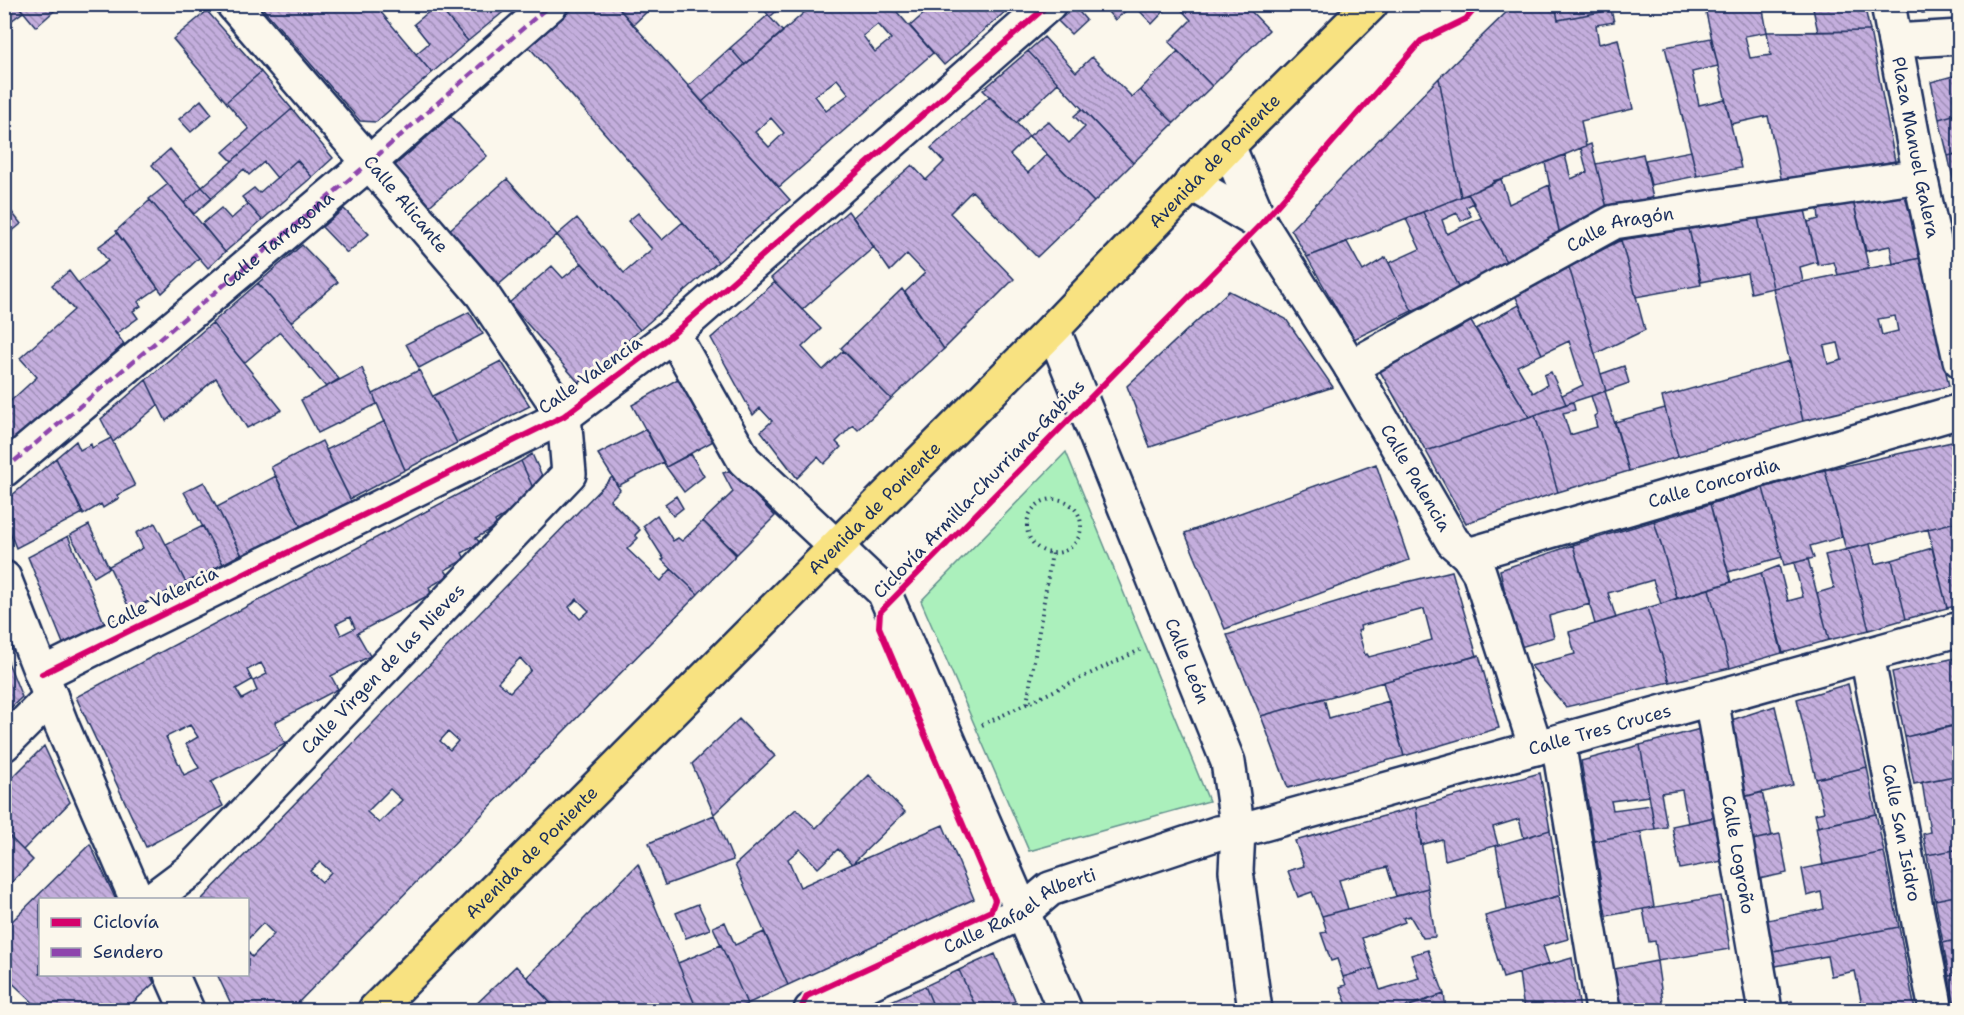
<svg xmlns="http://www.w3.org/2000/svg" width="1964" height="1015" viewBox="0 0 1964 1015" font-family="'Shantell Sans',sans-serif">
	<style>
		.green { fill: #abf0bc; stroke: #63908d; stroke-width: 1.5 }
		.building { fill: url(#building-back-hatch); stroke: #1b2f5e; stroke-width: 1.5; fill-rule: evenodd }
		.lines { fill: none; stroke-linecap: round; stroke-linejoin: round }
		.minor-casing { stroke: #1b2f5e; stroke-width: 38 }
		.major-casing { stroke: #1b2f5e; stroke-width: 38 }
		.path { stroke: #1b2f5e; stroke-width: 4; stroke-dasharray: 1.5 4.5; stroke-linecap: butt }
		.minor { stroke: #fbf7ec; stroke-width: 33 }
		.major { stroke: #f8e281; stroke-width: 33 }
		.quiet { stroke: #8e44ad; stroke-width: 4.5; stroke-dasharray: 9 4.5; stroke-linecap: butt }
		.cycleway-casing { stroke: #fbf7ec; stroke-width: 10 }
		.cycleway { stroke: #d6006c; stroke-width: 6 }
		.labels { text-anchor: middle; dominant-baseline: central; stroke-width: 6; stroke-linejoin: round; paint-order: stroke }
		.street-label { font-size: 18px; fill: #1b2f5e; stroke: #fbf7ec }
	</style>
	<defs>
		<pattern id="building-back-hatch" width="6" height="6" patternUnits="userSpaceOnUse" patternTransform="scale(1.5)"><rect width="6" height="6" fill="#c4aedd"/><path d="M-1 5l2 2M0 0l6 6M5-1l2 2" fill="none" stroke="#9e8eb6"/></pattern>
	</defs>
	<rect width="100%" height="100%" fill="#fbf7ec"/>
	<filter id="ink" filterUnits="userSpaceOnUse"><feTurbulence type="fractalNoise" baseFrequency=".0167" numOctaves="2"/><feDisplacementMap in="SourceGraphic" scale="12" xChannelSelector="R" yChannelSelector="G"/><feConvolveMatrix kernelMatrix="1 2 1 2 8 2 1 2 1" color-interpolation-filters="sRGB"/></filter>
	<g filter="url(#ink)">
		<path class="green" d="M1066,452L1209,801L1029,851L921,601Z"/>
		<path class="building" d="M4,4H17L23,12L4,26Z
			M17,4H62L36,27Z
			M259,4H374L432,73L376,122L360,121Z
			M503,4L507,9L468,41L437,5Z
			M578,4H615L790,200L718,262L529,47Z
			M615,4H655L633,25Z
			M759,4H784L770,17Z
			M814,4H890L933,53L779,187L702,102ZM878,24L891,39L875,52L863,36ZM837,79L849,94L826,111L815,96ZM771,118L784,133L769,147L755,132Z
			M935,4H1014L944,65L910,26Z
			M1101,4H1133V5L1115,20Z
			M1133,4H1171L1152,24Z
			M1176,4H1244L1269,30L1212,86L1169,42L1191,20Z
			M1515,4H1555L1558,20L1611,10L1614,22L1596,25L1599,44L1618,39L1633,109L1581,121L1586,146L1520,173L1493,181L1494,183L1461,197L1439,78Z
			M1555,4H1615L1616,9L1558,20Z
			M1704,4H1762L1767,32L1870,31L1895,161L1782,183L1768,116L1731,124ZM1767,32L1771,55L1750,58L1745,36Z
			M1812,4H1864L1870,31L1818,32Z
			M1920,4H1960V10L1922,13Z
			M437,5L468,41L432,73L416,54L429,43L414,24Z
			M1075,7L1086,20L1071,34L1058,21Z
			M207,11L261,72L226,102L173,39Z
			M768,15L783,32L745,65L730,48Z
			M1044,37L1076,72L1092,57L1132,97L1140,90L1174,123L1133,163L1028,51Z
			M1711,38L1718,66L1692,72L1699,105L1725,99L1741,168L1697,176L1665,47Z
			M730,48L745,65L702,102L688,86Z
			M1028,51L1058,83L1016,123L983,90Z
			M1178,51L1212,86L1174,123L1140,90Z
			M261,72L292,109L232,161L223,152L249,129L226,102Z
			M1960,74V113L1939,119L1931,82Z
			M1439,78L1461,197L1307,257L1291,229Z
			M990,96L1029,136L1010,155L1028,173L1047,154L1094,202L1037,257L972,191L950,213L1014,279L944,349L905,292L925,273L907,254L890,271L853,217L912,165L926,180L944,162L931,148Z
			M201,100L212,114L191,132L179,119Z
			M292,109L333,158L312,177L297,160L277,178L264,162L249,175L244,169L212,198L202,187Z
			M1082,109L1133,163L1094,202L1029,136L1048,121L1069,143L1085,127L1074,116Z
			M1960,113V153L1948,156L1939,119Z
			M451,116L487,156L427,208L392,168Z
			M1591,144L1609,216L1561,240L1545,163L1565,155L1571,179L1587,172L1581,148Z
			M170,149L202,187L184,203L152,165Z
			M1691,151L1697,176L1651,185L1645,160Z
			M1960,153V192H1956L1948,156Z
			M1643,154L1655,207L1609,216L1596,164Z
			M297,160L312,177L262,220L242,197L254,188L259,193Z
			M507,179L557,235L496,287L447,232Z
			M1501,179L1509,204L1549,185L1561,240L1508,265L1468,194Z
			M168,184L225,252L208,268L149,199Z
			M202,187L212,198L194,214L184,203Z
			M1468,194L1474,203L1466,207L1471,216L1461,221L1457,213L1442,220L1447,234L1481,218L1508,265L1459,289L1423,212Z
			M1905,195L1921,258L1893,264L1890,246L1866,251L1853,201Z
			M150,200L199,258L162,293L116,231Z
			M1853,201L1869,269L1838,275L1834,262L1818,265L1808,222L1819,219L1818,208Z
			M248,204L262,220L225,252L202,224L221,208L231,219Z
			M344,209L369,234L347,253L322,227Z
			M1805,210L1817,262L1800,267L1803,282L1773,288L1758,218Z
			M11,211L21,224L4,238V217Z
			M848,211L874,247L802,310L771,278Z
			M1423,212L1459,289L1412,311L1389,263L1420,249L1406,219Z
			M638,213L662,240L683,222L718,262L640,330L557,235L577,218L624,273L652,249L628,221Z
			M1758,218L1773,288L1751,293L1747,273L1701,282L1689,229Z
			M1689,229L1701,285L1636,297L1621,240Z
			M117,233L158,288L138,302L141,306L133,311L138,318L116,334L78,283L108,261L98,247Z
			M1621,240L1645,330L1595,354L1569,267Z
			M1347,242L1363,271L1386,257L1412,311L1354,339L1307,257Z
			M302,245L338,282L291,322L258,283Z
			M1921,258L1949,386L1803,421L1773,288ZM1895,316L1898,331L1882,335L1878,319ZM1838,343L1842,360L1828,364L1824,346Z
			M582,263L640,330L579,383L509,303L552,266L563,278Z
			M1569,267L1606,391L1566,404L1562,395L1583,385L1569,341L1542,354L1515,295Z
			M69,271L124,344L4,453V407L37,377L20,358L74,310L52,285Z
			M775,282L821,329L802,347L823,370L843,351L891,399L858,430L853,425L836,442L841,447L824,464L818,457L797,478L761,431L772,421L760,408L753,415L711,338Z
			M258,283L291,322L339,379L326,387L280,332L244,363L212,323Z
			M902,289L944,349L891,399L841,348Z
			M1229,291L1286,319L1333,387L1150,447L1127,386Z
			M1519,305L1542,354L1517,366L1533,393L1547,385L1544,375L1551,372L1566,404L1529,417L1476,329Z
			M469,312L483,334L419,368L406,344Z
			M1470,320L1529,417L1426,451L1378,368Z
			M212,323L244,363L282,410L247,428L216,378L166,421L146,380Z
			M501,361L530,406L457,443L433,396Z
			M1790,361L1803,421L1678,457L1662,397Z
			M1624,366L1629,383L1606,391L1601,374Z
			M362,368L377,404L318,433L301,400Z
			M419,370L457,443L405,470L373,394Z
			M683,376L717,439L666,467L632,405Z
			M146,380L158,405L113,442L101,419Z
			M1605,391L1629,471L1558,492L1535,415L1573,402L1575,410L1563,413L1570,435L1597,427L1594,416L1597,414L1591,396Z
			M1665,408L1678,457L1629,471L1615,422Z
			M1535,415L1558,492L1466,523L1426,451Z
			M385,421L405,470L350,499L326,450Z
			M646,429L664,462L618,486L598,454Z
			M111,438L135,486L117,495L119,498L103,508L101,504L83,515L56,458L76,441L80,450L91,444L92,448Z
			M322,441L352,503L302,529L271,467Z
			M1952,442L1960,473V521L1846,550L1825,470Z
			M532,454L543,478L533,488L521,461Z
			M691,454L704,476L684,492L666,467Z
			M56,458L83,513L16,548L4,517V502Z
			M521,461L533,488L513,510L495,521L497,526L476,538L480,543L462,553L465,559L445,570L449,576L429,587L431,594L357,633L370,656L331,676L338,689L275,722L285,744L211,782L223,806L146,847L76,697ZM350,617L355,628L341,635L336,624ZM261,663L267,674L253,681L257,691L242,699L236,689L252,680L247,670ZM190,725L198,737L186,744L199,768L184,775L166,737Z
			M1376,464L1409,560L1225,629L1185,533Z
			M735,469L743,483L775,516L737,554L703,521L733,492L723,473Z
			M1825,470L1842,537L1810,546L1814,558L1784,565L1763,488Z
			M276,476L302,529L244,559L217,507Z
			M612,477L620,490L610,500L640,530L635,535L638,538L627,549L661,581L671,569L698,594L291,1010H234L217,974H248V952L252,957L274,934L263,923L248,939V900H201ZM577,599L589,611L580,619L569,607ZM520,658L531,670L510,692L498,682ZM448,732L458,741L450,750L440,741ZM390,789L402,800L379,823L367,812ZM320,862L331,872L322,882L310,871Z
			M204,482L241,554L223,564L184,492Z
			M1763,488L1782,557L1728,572L1710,504Z
			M676,496L683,508L673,516L665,504Z
			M1710,504L1731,582L1677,598L1654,521Z
			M657,515L673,541L678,538L682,541L703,521L736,555L698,594L662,560L664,559L643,526Z
			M1654,521L1677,598L1661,604L1653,580L1608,593L1616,618L1595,624L1573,545Z
			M1960,521V605L1947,608L1928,529Z
			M155,523L186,583L131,612L109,566L143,548L136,533Z
			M89,525L109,568L94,577L70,535Z
			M203,526L223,564L186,583L166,544Z
			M68,536L105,625L64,646L28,557Z
			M1870,544L1875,564L1892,560L1906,619L1869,630L1848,549Z
			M1573,545L1590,604L1549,616L1554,637L1517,648L1500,570Z
			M1932,548L1947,608L1906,619L1892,560Z
			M1848,549L1869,630L1829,640L1817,593L1834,588L1825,555Z
			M1808,559L1829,640L1783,653L1761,573L1779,566L1788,601L1803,597L1794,563Z
			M1452,571L1477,656L1261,716L1227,635L1382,588ZM1424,609L1432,640L1369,657L1367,654L1365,655L1358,631L1361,630L1360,626Z
			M1761,573L1782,653L1730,668L1709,589Z
			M1709,589L1730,668L1670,682L1647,608Z
			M1647,608L1670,682L1566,707L1531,666L1575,654L1569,632Z
			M4,652L22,697L4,714Z
			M1479,655L1499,728L1404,756L1383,682Z
			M1960,657V707L1954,709L1959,725L1905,737L1892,672Z
			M1848,684L1867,767L1816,779L1797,699Z
			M1324,698L1329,718L1389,701L1404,756L1288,788L1261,716Z
			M1775,706L1793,785L1739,798L1725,722Z
			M739,719L775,756L714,814L692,764Z
			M1955,725L1960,744V775L1914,784L1905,737Z
			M1700,729L1715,817L1688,823L1682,790L1661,793L1667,827L1655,829L1640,745Z
			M1640,745L1649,796L1611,801L1613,810L1651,805L1655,829L1594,841L1581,761Z
			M44,746L70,802L23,850L4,831V786Z
			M1867,767L1876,814L1818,827L1815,814L1824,812L1816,779Z
			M1540,773L1550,830L1524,838L1519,819L1493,827L1498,845L1445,860L1442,839L1421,845L1416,807Z
			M869,775L905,812L852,864L943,825L974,899L788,985L735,865L796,809L816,828ZM800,849L818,868L838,849L852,864L800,887L788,859Z
			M1960,775V849L1927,855L1923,834L1930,832L1922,782Z
			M1762,792L1772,836L1747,841L1739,798Z
			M1416,807L1428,888L1396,896L1387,867L1339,880L1348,909L1322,916L1312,892L1298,897L1288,871L1304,866L1295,841Z
			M1876,814L1884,852L1823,865L1816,827Z
			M714,815L733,860L665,885L649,843Z
			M1715,817L1723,861L1680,869L1672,826Z
			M1550,830L1561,895L1507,910L1496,846Z
			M4,831L33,860L4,890Z
			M1641,832L1654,907L1606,916L1594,841Z
			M1780,834L1787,873L1754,880L1747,841Z
			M90,844L116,900H40V974H150L154,983L125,1010H41L4,975V929Z
			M1960,849V895L1935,900L1927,855Z
			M1884,852L1899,927L1768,952L1762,921L1824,909L1821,892L1807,896L1802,869Z
			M638,864L697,1010H557L527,977Z
			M1428,888L1435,937L1423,938L1410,916L1403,918L1405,922L1362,938L1373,968L1343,977L1337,959L1331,961L1321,933L1327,932L1322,916Z
			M1960,895V939L1943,943L1935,900Z
			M1559,896L1568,939L1543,946L1549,964L1503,978L1485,916Z
			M1721,896L1730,949L1658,961L1655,941L1649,942L1643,909Z
			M698,904L710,929L686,938L676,913Z
			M725,922L735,945L764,932L788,985L747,1004L713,927Z
			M1899,927L1915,1010H1863L1855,971L1831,976L1827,956L1771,967L1768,952Z
			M1960,939V974L1949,976L1943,943Z
			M721,945L747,1004L734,1010H697L678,963Z
			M1428,950L1444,994L1395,1010H1349L1340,987L1346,985L1343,977L1373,968L1380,990L1419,978L1411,955Z
			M995,954L1015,1001L996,1010H977L959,970Z
			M1572,958L1580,1010H1524L1519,973Z
			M1657,961L1664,1010H1620L1614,969Z
			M516,966L557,1010H470Z
			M959,970L977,1010H935L925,986Z
			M1960,974V1009L1956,1010L1949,976Z
			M925,986L935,1010H896L891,1001Z
			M1444,994L1446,1010H1395L1416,1004Z
			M891,1001L896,1010H870Z
			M1792,1001L1794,1010H1778L1777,1005Z"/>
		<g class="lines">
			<g class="minor-casing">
				<g id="minor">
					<path id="s1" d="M1888,4L1920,176L1960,360"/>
					<path d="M1895,41L1960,37"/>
					<path id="s2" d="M1228,146L1261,224L1351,367L1453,542L1468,555L1479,572L1536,748"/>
					<path d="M1191,183L1261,224"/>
					<path id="s3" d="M1053,329L1228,762L1238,831L1236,871L1255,1010"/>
					<path d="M673,334L744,460L884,592L1065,1010"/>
					<path id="s4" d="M1351,367L1614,222L1920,176"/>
					<path d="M4,470L370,162L551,4"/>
					<path id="s5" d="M1468,555L1960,411"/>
					<path d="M4,578L62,726L137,900"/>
					<path id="s6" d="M1867,656L1936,1010"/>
					<path d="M42,674L564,416L673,334L1049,4"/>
					<path id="s7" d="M1711,698L1765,1010"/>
					<path d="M1558,742L1603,1010"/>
					<path d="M4,744L51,697"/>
					<path id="s8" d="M151,900L191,870L569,474L564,416L482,294L233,4"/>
					<path d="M171,974L187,1010"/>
					<path id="s9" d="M811,1010L1023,912L1050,889L1218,833L1238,831L1960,629"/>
				</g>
			</g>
			<g class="major-casing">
				<g id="major">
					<path id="s10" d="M375,1010L1053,329L1228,146L1371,4"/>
				</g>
			</g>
			<path class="path" d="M1027 526a27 27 0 1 1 54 0a27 27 0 1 1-54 0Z
				M1027,703L1052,553
				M982,725L1140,650"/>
			<use href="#minor" class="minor"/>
			<use href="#major" class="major"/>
			<path class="quiet" id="s11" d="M4,470L370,162L551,4"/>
			<g class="cycleway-casing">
				<path id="cycleway" d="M42,674L564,416L673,334L1049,4
					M800,1010L807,996L991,911L995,900L879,627L880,612L1261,224L1421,41L1466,19L1479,4"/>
			</g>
			<use href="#cycleway" class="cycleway"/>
		</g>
	</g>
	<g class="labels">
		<g class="street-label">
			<text stroke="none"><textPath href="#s1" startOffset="146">Plaza Manuel Galera</textPath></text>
			<text stroke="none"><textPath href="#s10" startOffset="1194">Avenida de Poniente</textPath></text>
			<text transform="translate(406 204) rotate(50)">Calle Alicante</text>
			<text stroke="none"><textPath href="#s4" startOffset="304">Calle Aragón</textPath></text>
			<text stroke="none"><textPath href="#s11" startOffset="358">Calle Tarragona</textPath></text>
			<text transform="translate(590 375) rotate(-35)">Calle Valencia</text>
			<text stroke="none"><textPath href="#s2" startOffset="382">Calle Palencia</textPath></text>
			<text stroke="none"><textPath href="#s5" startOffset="256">Calle Concordia</textPath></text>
			<text transform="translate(979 489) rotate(-46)">Ciclovía Armilla-Churriana-Gabias</text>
			<text stroke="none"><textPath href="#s10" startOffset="708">Avenida de Poniente</textPath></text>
			<text transform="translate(162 598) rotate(-26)">Calle Valencia</text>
			<text stroke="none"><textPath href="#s3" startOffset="358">Calle León</textPath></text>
			<text stroke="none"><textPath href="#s8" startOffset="328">Calle Virgen de las Nieves</textPath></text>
			<text stroke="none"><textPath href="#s9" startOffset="842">Calle Tres Cruces</textPath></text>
			<text stroke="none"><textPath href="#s6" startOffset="180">Calle San Isidro</textPath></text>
			<text stroke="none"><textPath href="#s10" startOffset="222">Avenida de Poniente</textPath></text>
			<text stroke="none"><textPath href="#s7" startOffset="159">Calle Logroño</textPath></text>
			<text stroke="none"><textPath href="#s9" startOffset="232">Calle Rafael Alberti</textPath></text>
		</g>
	</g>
	<rect width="1964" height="1015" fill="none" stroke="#fbf7ec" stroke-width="24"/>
	<rect x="12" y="12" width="1940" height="991" fill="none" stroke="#1b2f5e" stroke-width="2" filter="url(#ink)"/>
	<rect x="39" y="898" width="210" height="78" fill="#fbf7ec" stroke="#a1a7b3" stroke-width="1.5"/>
	<rect x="51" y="918" width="30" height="9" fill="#d6006c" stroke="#a1a7b3" stroke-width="1.5"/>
	<text x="93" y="928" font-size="18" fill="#1b2f5e">Ciclovía</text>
	<rect x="51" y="948" width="30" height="9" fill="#8e44ad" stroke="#a1a7b3" stroke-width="1.5"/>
	<text x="93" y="958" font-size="18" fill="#1b2f5e">Sendero</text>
</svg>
